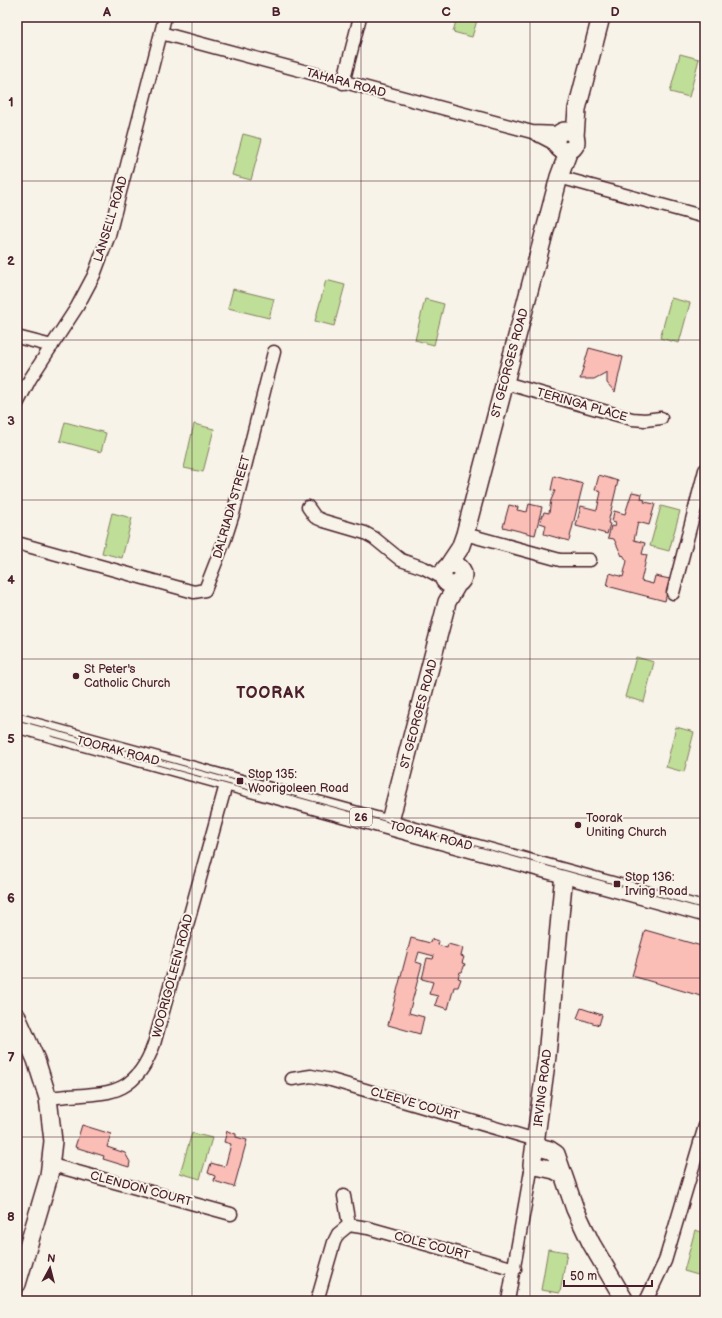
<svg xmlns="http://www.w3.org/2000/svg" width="722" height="1318" viewBox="0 0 722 1318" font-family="'Balsamiq Sans',sans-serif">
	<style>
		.green { fill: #bfde97; stroke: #847e61 }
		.building { fill: #fabeb6; stroke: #4a1f2b }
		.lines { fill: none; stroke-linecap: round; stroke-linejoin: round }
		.street-casing { stroke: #4a1f2b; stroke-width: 15 }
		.secondary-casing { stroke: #4a1f2b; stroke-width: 20 }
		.primary-casing { stroke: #4a1f2b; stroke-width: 22 }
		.street { stroke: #f7f3e8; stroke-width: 12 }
		.secondary { stroke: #f7f3e8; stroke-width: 17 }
		.primary { stroke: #f7f3e8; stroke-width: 19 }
		.tram { stroke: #4a1f2b; stroke-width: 1 }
		.grid { fill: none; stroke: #4a1f2b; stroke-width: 1; stroke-opacity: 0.55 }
		.poi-dot { fill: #4a1f2b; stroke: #f7f3e8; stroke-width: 1.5 }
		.labels { text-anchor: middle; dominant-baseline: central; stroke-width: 4; stroke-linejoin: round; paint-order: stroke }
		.shield { fill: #f7f3e8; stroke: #7e5f64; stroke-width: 1 }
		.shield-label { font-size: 11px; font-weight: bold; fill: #4a1f2b }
		.street-label { font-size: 12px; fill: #4a1f2b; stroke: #f7f3e8 }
		.poi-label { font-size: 12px; fill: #4a1f2b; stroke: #f7f3e8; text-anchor: start }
		.district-label { font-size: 16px; font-weight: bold; letter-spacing: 1px; fill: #4a1f2b; stroke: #f7f3e8 }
		.neatline { fill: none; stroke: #4a1f2b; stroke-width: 1.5 }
		.grid-label { font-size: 13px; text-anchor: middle; font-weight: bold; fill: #4a1f2b }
	</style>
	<rect width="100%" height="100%" fill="#f7f3e8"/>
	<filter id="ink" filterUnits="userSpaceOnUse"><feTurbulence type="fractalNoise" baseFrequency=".025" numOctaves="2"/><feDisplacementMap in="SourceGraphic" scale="8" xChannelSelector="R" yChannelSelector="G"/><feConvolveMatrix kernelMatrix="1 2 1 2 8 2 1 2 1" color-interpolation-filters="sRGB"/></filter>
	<g filter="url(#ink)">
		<path class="green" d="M457,17H478L472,37L453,32Z
			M680,54L699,59L689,97L670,92Z
			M243,134L262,139L251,180L232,175Z
			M326,280L345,285L334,326L315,321Z
			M233,289L274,299L269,318L228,308Z
			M671,298L690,303L679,343L660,338Z
			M425,299L444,304L434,345L415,340Z
			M65,422L106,433L101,452L60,441Z
			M194,424L214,429L203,472L184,468Z
			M661,506L680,511L669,551L650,546Z
			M112,513L132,518L122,558L102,553Z
			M636,657L654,662L644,702L625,697Z
			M676,727L694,732L684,772L666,767Z
			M192,1133L212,1138L200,1179L180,1173Z
			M695,1230L705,1233V1277L684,1271Z
			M548,1249L567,1252L560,1293L541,1290Z"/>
		<path class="building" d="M589,348L623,357L615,392L607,383V372L594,379H580Z
			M599,475L618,481L608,523L610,524L607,534L576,526L581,506L597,510L601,492L595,490Z
			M554,476L583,484L569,541L544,534L546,525L540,523L544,512L549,513L551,500L555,491L551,490Z
			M632,492L642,494L641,499L645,500L644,502L655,504L649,525L638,522L634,540L645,543L642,554L647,555L641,581L653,584L655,576L670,579L665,601L607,586L610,573L623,577L627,561L623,555L622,556L614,539L608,538L611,526L615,527L616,523L612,522L614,511L625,514Z
			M529,504L542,507L535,535L503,527L509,505L518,507L517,510L527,512Z
			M645,930L705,947L704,997L632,976Z
			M411,938L430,943L431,939L439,941L438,945L447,948L448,944L463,948L461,956L464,957L462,963L465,964L462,972H460L458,978L461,979L458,987H454L448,1009L435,1005L438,996L429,994L433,982L422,979L427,958L433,959L434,956L419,952L416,962L422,964L409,1013L424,1017L420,1034L388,1025Z
			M581,1008L602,1015L599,1025L577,1018Z
			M82,1125L111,1134L107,1147L125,1153L130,1162L129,1167L103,1159L104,1156L75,1147Z
			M227,1131L236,1134V1137L247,1140L234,1187L214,1181L215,1176L208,1173L211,1163L225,1167L231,1144L224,1142Z"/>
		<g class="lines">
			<g class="street-casing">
				<path id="street" d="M161,33L532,132L557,145
					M343,83L360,17
					M532,132L560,133
					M559,177L705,217
					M17,337L52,346
					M505,383L632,419L645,420L661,418
					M17,404L30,379L77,307L94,275L109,235L165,17
					M308,507L315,517L324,521L365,533L374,538L401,560L424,568L443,578
					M465,534L560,560H590
					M17,543L194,592L205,590L225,539L233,514L274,352
					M673,593L705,470
					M292,1079L311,1076L331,1080L536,1140
					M48,1098C99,1091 133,1104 154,1044L227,781
					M52,1165L231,1214
					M344,1196L349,1225L368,1228L515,1269
					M317,1301L334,1242L338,1234L349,1225
					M508,1301L532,1165
					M646,1301L665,1261L705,1126"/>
			</g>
			<g class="secondary-casing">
				<path id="secondary" d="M556 141a10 10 0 1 1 20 0a10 10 0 1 1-20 0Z
					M575,136L577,109L601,17
					M443 575a10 10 0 1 1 20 0a10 10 0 1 1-20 0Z
					M448,566L460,548L465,534L559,177L569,150
					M389,825L447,602L458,583
					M17,1017L36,1060L48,1098L53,1141L49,1176L17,1284
					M535,1146L550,1150L556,1154L575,1209L591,1243L625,1301
					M562,1174L554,1170L532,1165L547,1056L564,873"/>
			</g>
			<g class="primary-casing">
				<path id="primary" d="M17,723L705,912"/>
			</g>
			<use href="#street" class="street"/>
			<use href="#secondary" class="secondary"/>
			<use href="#primary" class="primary"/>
			<path class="tram" d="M17,720L705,909
				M51,736L260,793"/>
		</g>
	</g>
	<path class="grid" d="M192,17V1301M361,17V1301M530,17V1301M17,181H705M17,340H705M17,500H705M17,659H705M17,818H705M17,978H705M17,1137H705"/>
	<g class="poi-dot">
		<circle cx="76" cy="676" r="4"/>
		<rect x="236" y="777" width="8" height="8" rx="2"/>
		<circle cx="578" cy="825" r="4"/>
		<rect x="613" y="880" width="8" height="8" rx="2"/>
	</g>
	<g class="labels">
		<rect class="shield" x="350" y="808" width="22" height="18" rx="3"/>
		<g class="shield-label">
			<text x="361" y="817">26</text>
		</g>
		<g class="street-label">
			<text transform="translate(346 83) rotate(15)">TAHARA ROAD</text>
			<text transform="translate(111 219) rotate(-73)">LANSELL ROAD</text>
			<text transform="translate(510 363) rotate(-75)">ST GEORGES ROAD</text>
			<text transform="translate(582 405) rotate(16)">TERINGA PLACE</text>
			<text transform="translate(232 507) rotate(-74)">DALRIADA STREET</text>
			<text transform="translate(419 714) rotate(-75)">ST GEORGES ROAD</text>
			<text transform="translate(118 751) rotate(15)">TOORAK ROAD</text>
			<text transform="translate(431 836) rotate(15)">TOORAK ROAD</text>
			<text transform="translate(173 976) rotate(-75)">WOORIGOLEEN ROAD</text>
			<text transform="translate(543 1088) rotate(-83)">IRVING ROAD</text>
			<text transform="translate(415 1104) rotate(16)">CLEEVE COURT</text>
			<text transform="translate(141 1189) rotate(15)">CLENDON COURT</text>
			<text transform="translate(432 1246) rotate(15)">COLE COURT</text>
		</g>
		<g class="poi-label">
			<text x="84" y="669">St Peter's<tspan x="84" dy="14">Catholic Church</tspan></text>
			<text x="248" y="774">Stop 135:<tspan x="248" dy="14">Woorigoleen Road</tspan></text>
			<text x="586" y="818">Toorak<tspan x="586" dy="14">Uniting Church</tspan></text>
			<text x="625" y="877">Stop 136:<tspan x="625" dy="14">Irving Road</tspan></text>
		</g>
		<g class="district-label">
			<text x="271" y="693">TOORAK</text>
		</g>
	</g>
	<rect width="722" height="1318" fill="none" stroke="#f7f3e8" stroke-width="44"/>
	<g transform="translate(50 1268) rotate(7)" stroke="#f7f3e8" stroke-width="3" paint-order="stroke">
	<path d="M0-3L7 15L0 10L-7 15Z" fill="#4a1f2b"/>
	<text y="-6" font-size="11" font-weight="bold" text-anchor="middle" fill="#4a1f2b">N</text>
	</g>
	<path d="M564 1280v6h88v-6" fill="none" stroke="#4a1f2b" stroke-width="2"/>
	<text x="570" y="1280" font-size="12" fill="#4a1f2b" stroke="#f7f3e8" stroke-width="3" paint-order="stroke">50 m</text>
	<rect x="22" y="22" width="678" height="1274" class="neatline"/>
	<g class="grid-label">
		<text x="107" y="16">A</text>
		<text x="276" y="16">B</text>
		<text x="446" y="16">C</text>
		<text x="615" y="16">D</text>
		<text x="11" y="106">1</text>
		<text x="11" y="265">2</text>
		<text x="11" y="425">3</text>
		<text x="11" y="584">4</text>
		<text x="11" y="743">5</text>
		<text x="11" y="902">6</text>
		<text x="11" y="1062">7</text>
		<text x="11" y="1221">8</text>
	</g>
</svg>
